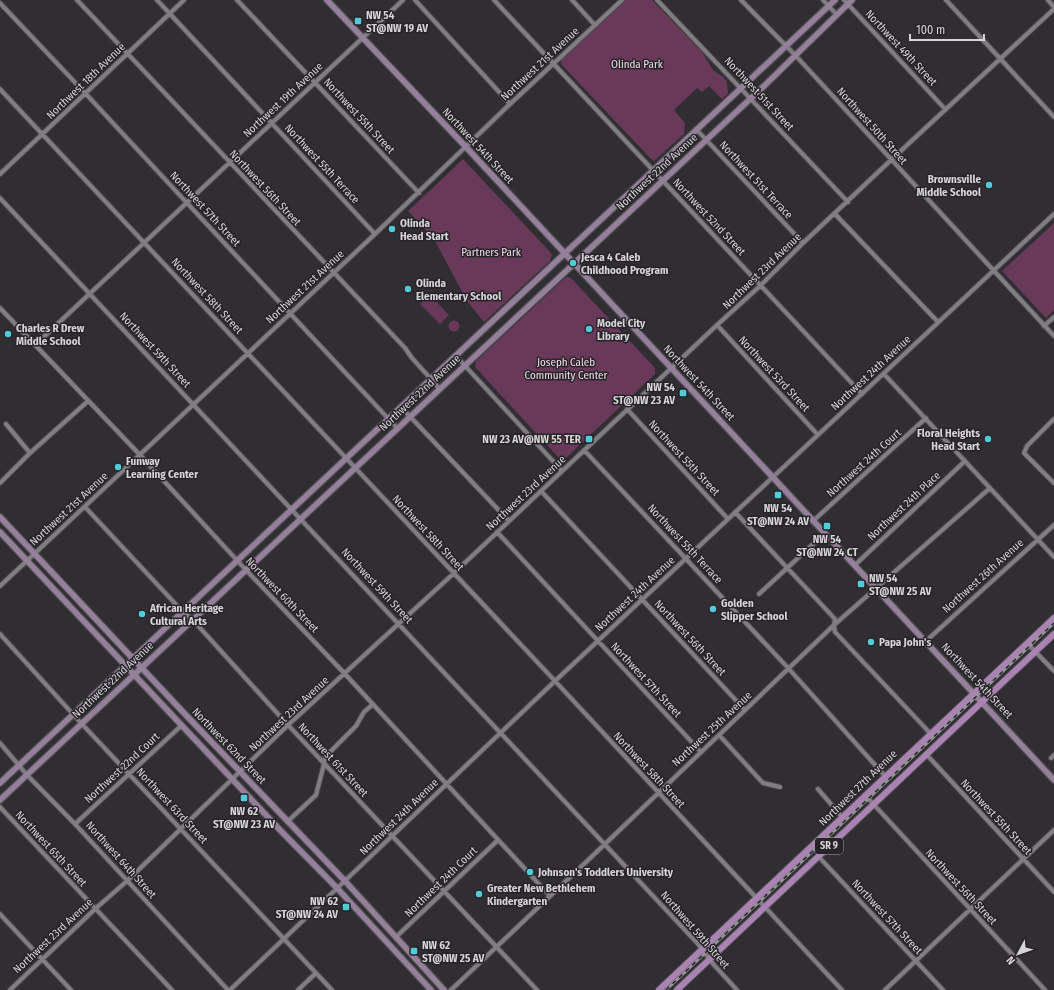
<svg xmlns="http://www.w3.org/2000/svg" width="1054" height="990" viewBox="0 0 1054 990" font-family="'Fira Sans Condensed',sans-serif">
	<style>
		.green { fill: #683958 }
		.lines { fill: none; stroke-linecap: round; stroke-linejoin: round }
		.street-casing { stroke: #4d4b4f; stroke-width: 6 }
		.secondary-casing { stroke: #4d4b4f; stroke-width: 8 }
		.primary-casing { stroke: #4d4b4f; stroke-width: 8 }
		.street { stroke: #807e83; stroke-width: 4 }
		.secondary { stroke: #95809a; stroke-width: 5.5 }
		.primary { stroke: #aa83b2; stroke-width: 6 }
		.rail-casing { stroke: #959497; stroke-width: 3 }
		.rail { stroke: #262428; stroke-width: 1.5; stroke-dasharray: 4.5; stroke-linecap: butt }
		.poi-dot { fill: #52cbd7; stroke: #262428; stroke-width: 1.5 }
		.labels { text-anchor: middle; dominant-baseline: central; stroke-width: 3; stroke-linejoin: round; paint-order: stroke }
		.shield { fill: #262428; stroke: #a09fa2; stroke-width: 1 }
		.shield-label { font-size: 10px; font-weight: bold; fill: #d5d4d7 }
		.poi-label { font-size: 11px; font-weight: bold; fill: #d5d4d7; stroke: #262428; text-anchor: start }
		.street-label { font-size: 11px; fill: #d5d4d7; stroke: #262428 }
		.park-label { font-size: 11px; fill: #f2dbe8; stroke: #262428 }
	</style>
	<rect width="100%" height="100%" fill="#302e32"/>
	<path class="green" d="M625,0H652L702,52L713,70L723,77L727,82L728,93L722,99L709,86L702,92L697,88L674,110L685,123L684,134L654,161L650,158L561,64V60Z
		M463,159L551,253L552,255L550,261L484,322L467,301L434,239L408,211Z
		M1054,223V310L1046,318L1002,271Z
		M568,277L571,278L655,368V374L566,458L563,459L559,458L475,367L476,361L565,278Z
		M430,295L449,315L440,324L420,304Z
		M448.5 326a5.5 5.5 0 1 1 11 0a5.5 5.5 0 1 1-11 0Z"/>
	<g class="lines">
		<g class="street-casing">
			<path id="street" d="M77,0L405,348L412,358L439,388
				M157,0L375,234
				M237,0L419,193
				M415,0L510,104
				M494,0L862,394
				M572,0L594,24
				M657,0L848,202
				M741,0L796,56L1054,336
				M823,0L837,15
				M844,0L945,109
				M946,0L1054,117
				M1048,0L1054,7
				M0,3L86,94L187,203L397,428
				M0,89L555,681L842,990
				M696,129L803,243
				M0,174L184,0
				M0,198L698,944L714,965L737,990
				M835,214L938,322
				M0,308L140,455L245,569L345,674L550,896
				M717,325L818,435
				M1044,326L1054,317
				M35,345L403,0
				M456,356L562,471
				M884,374L1054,557
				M401,407L509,521
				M627,409L728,519
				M1054,419L1027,446L1024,453L1054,483
				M6,424L30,453
				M584,450L789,669L885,776
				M0,483L30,453L88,401
				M541,491L745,710
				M85,507L183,612L192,619L288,725L537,990
				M735,512L835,619L834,625L835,632L930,733
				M813,521L926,418
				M497,532L701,752
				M855,565L965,461
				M0,586L375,234L510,104L622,0
				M759,594L825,533
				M0,634L81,723L332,990
				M926,641L1054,525
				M1027,643L1054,671
				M719,735L763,783L780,787
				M0,743L27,775L75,824L228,990
				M926,754L1054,892
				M1051,758L1054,755
				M818,789L842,817
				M865,795L1045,990
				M0,807L172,990
				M287,822L316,795L324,764L325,757L356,726L364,712L373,704
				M75,824L182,725
				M818,856L943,990
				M0,914L71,990
				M396,937L498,840
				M10,990L95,909L127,881L288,725L453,574L717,325L760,286L803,243L891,160L1054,9
				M230,990L555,681L1054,214
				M298,990L316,973
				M451,990L605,844L834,625L990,488
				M885,990L1054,830"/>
		</g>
		<g class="secondary-casing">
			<path id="secondary" d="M327,0L466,147L1054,780
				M0,517L183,712L345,881L444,990
				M0,532L280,830L337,888L431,990
				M0,783L835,0
				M0,800L763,87L852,0"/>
		</g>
		<g class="primary-casing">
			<path id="primary" d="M659,990L1054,618
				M677,990L1054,634"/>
		</g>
		<use href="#street" class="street"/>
		<use href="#secondary" class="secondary"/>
		<use href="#primary" class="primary"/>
		<g class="rail-casing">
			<path id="rail" d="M666,990L1054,623"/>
		</g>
		<use href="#rail" class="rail"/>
	</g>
	<g class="poi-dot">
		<rect x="354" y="17" width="8" height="8" rx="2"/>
		<circle cx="989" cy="185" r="4"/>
		<circle cx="392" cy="229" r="4"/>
		<circle cx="573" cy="263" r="4"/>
		<circle cx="408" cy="289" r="4"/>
		<circle cx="589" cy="329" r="4"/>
		<circle cx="8" cy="334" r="4"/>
		<rect x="679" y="389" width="8" height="8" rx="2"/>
		<rect x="585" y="435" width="8" height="8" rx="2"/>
		<circle cx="988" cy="439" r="4"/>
		<circle cx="118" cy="467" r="4"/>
		<rect x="774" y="491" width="8" height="8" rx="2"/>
		<rect x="823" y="522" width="8" height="8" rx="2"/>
		<rect x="857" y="580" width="8" height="8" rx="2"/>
		<circle cx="713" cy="609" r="4"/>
		<circle cx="142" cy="614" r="4"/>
		<circle cx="871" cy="642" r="4"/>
		<rect x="240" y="794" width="8" height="8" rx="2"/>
		<circle cx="530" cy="872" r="4"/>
		<circle cx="479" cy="894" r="4"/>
		<rect x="342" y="903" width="8" height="8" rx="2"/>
		<rect x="410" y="947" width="8" height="8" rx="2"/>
	</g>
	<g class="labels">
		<rect class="shield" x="815" y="838" width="28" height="16" rx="3"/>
		<g class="shield-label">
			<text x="829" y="846">SR 9</text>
		</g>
		<g class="poi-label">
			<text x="366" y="15">NW 54<tspan x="366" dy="13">ST@NW 19 AV</tspan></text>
			<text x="981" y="179" text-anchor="end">Brownsville<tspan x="981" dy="13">Middle School</tspan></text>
			<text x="400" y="223">Olinda<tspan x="400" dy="13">Head Start</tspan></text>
			<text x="581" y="257">Jesca 4 Caleb<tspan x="581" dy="13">Childhood Program</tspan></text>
			<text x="416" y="283">Olinda<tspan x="416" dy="13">Elementary School</tspan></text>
			<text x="597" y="323">Model City<tspan x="597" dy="13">Library</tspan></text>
			<text x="16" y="328">Charles R Drew<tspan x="16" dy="13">Middle School</tspan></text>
			<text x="675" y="387" text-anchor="end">NW 54<tspan x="675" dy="13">ST@NW 23 AV</tspan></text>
			<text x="980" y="433" text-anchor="end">Floral Heights<tspan x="980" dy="13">Head Start</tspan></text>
			<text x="581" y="439" text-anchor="end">NW 23 AV@NW 55 TER</text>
			<text x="126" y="461">Funway<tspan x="126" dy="13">Learning Center</tspan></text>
			<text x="778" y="508" text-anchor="middle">NW 54<tspan x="778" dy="13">ST@NW 24 AV</tspan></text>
			<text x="827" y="539" text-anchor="middle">NW 54<tspan x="827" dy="13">ST@NW 24 CT</tspan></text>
			<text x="869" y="578">NW 54<tspan x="869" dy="13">ST@NW 25 AV</tspan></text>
			<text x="721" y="603">Golden<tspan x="721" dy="13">Slipper School</tspan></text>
			<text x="150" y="608">African Heritage<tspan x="150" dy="13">Cultural Arts</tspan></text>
			<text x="879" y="642">Papa John's</text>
			<text x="244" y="811" text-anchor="middle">NW 62<tspan x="244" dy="13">ST@NW 23 AV</tspan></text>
			<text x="538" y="872">Johnson's Toddlers University</text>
			<text x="487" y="888">Greater New Bethlehem<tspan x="487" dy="13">Kindergarten</tspan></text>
			<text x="338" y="901" text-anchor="end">NW 62<tspan x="338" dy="13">ST@NW 24 AV</tspan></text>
			<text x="422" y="945">NW 62<tspan x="422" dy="13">ST@NW 25 AV</tspan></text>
		</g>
		<g class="street-label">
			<text transform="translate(901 48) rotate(47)">Northwest 49th Street</text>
			<text transform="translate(540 64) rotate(-43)">Northwest 21st Avenue</text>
			<text transform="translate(86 81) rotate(-44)">Northwest 18th Avenue</text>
			<text transform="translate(759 94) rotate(47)">Northwest 51st Street</text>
			<text transform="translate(283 100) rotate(-43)">Northwest 19th Avenue</text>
			<text transform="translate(359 116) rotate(47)">Northwest 55th Street</text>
			<text transform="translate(872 126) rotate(48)">Northwest 50th Street</text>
			<text transform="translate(478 146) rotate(47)">Northwest 54th Street</text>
			<text transform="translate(322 164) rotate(47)">Northwest 55th Terrace</text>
			<text transform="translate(657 172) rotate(-43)">Northwest 22nd Avenue</text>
			<text transform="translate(756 180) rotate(47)">Northwest 51st Terrace</text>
			<text transform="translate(265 188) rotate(47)">Northwest 56th Street</text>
			<text transform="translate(205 209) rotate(47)">Northwest 57th Street</text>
			<text transform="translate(709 217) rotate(47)">Northwest 52nd Street</text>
			<text transform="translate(762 271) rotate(-44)">Northwest 23rd Avenue</text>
			<text transform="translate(305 287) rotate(-43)">Northwest 21st Avenue</text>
			<text transform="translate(207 296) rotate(47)">Northwest 58th Street</text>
			<text transform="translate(155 350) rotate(47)">Northwest 59th Street</text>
			<text transform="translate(871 373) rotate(-43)">Northwest 24th Avenue</text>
			<text transform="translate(774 374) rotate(47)">Northwest 53rd Street</text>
			<text transform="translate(699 383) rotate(47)">Northwest 54th Street</text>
			<text transform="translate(420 393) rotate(-43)">Northwest 22nd Avenue</text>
			<text transform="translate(684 458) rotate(47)">Northwest 55th Street</text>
			<text transform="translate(864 463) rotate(-42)">Northwest 24th Court</text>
			<text transform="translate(526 493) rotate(-43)">Northwest 23rd Avenue</text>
			<text transform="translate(904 506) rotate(-43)">Northwest 24th Place</text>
			<text transform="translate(69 509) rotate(-43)">Northwest 21st Avenue</text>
			<text transform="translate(428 533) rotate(47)">Northwest 58th Street</text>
			<text transform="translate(685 544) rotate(47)">Northwest 55th Terrace</text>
			<text transform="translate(983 576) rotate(-42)">Northwest 26th Avenue</text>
			<text transform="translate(377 586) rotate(47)">Northwest 59th Street</text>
			<text transform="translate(635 594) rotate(-43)">Northwest 24th Avenue</text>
			<text transform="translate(282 595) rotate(46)">Northwest 60th Street</text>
			<text transform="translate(690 638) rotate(47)">Northwest 56th Street</text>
			<text transform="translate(113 680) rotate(-43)">Northwest 22nd Avenue</text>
			<text transform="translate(646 680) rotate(47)">Northwest 57th Street</text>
			<text transform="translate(977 681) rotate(47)">Northwest 54th Street</text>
			<text transform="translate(289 714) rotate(-43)">Northwest 23rd Avenue</text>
			<text transform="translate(712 729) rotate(-43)">Northwest 25th Avenue</text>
			<text transform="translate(229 746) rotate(46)">Northwest 62nd Street</text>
			<text transform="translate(333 760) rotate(47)">Northwest 61st Street</text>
			<text transform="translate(122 768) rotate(-43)">Northwest 22nd Court</text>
			<text transform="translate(649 770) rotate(47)">Northwest 58th Street</text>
			<text transform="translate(858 788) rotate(-44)">Northwest 27th Avenue</text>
			<text transform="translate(172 806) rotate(47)">Northwest 63rd Street</text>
			<text transform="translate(399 817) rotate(-44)">Northwest 24th Avenue</text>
			<text transform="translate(996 817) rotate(47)">Northwest 55th Street</text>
			<text transform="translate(51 849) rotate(47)">Northwest 65th Street</text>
			<text transform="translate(121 860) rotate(48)">Northwest 64th Street</text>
			<text transform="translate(441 882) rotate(-44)">Northwest 24th Court</text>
			<text transform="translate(961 887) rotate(47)">Northwest 56th Street</text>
			<text transform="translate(887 917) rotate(47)">Northwest 57th Street</text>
			<text transform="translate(695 930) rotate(49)">Northwest 59th Street</text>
			<text transform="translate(53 936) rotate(-43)">Northwest 23rd Avenue</text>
		</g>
		<g class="park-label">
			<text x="637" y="64">Olinda Park</text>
			<text x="491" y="252">Partners Park</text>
			<text x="566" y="362">Joseph Caleb<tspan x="566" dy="13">Community Center</tspan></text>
		</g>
	</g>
	<g transform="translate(1018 954) rotate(229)" stroke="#262428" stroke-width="3" paint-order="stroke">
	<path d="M0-3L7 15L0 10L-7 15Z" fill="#d5d4d7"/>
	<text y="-6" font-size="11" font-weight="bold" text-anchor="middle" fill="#d5d4d7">N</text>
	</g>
	<path d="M910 34v6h74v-6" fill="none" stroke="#d5d4d7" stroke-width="2"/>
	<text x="916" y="34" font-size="12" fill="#d5d4d7" stroke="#262428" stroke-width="3" paint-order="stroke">100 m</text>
</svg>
